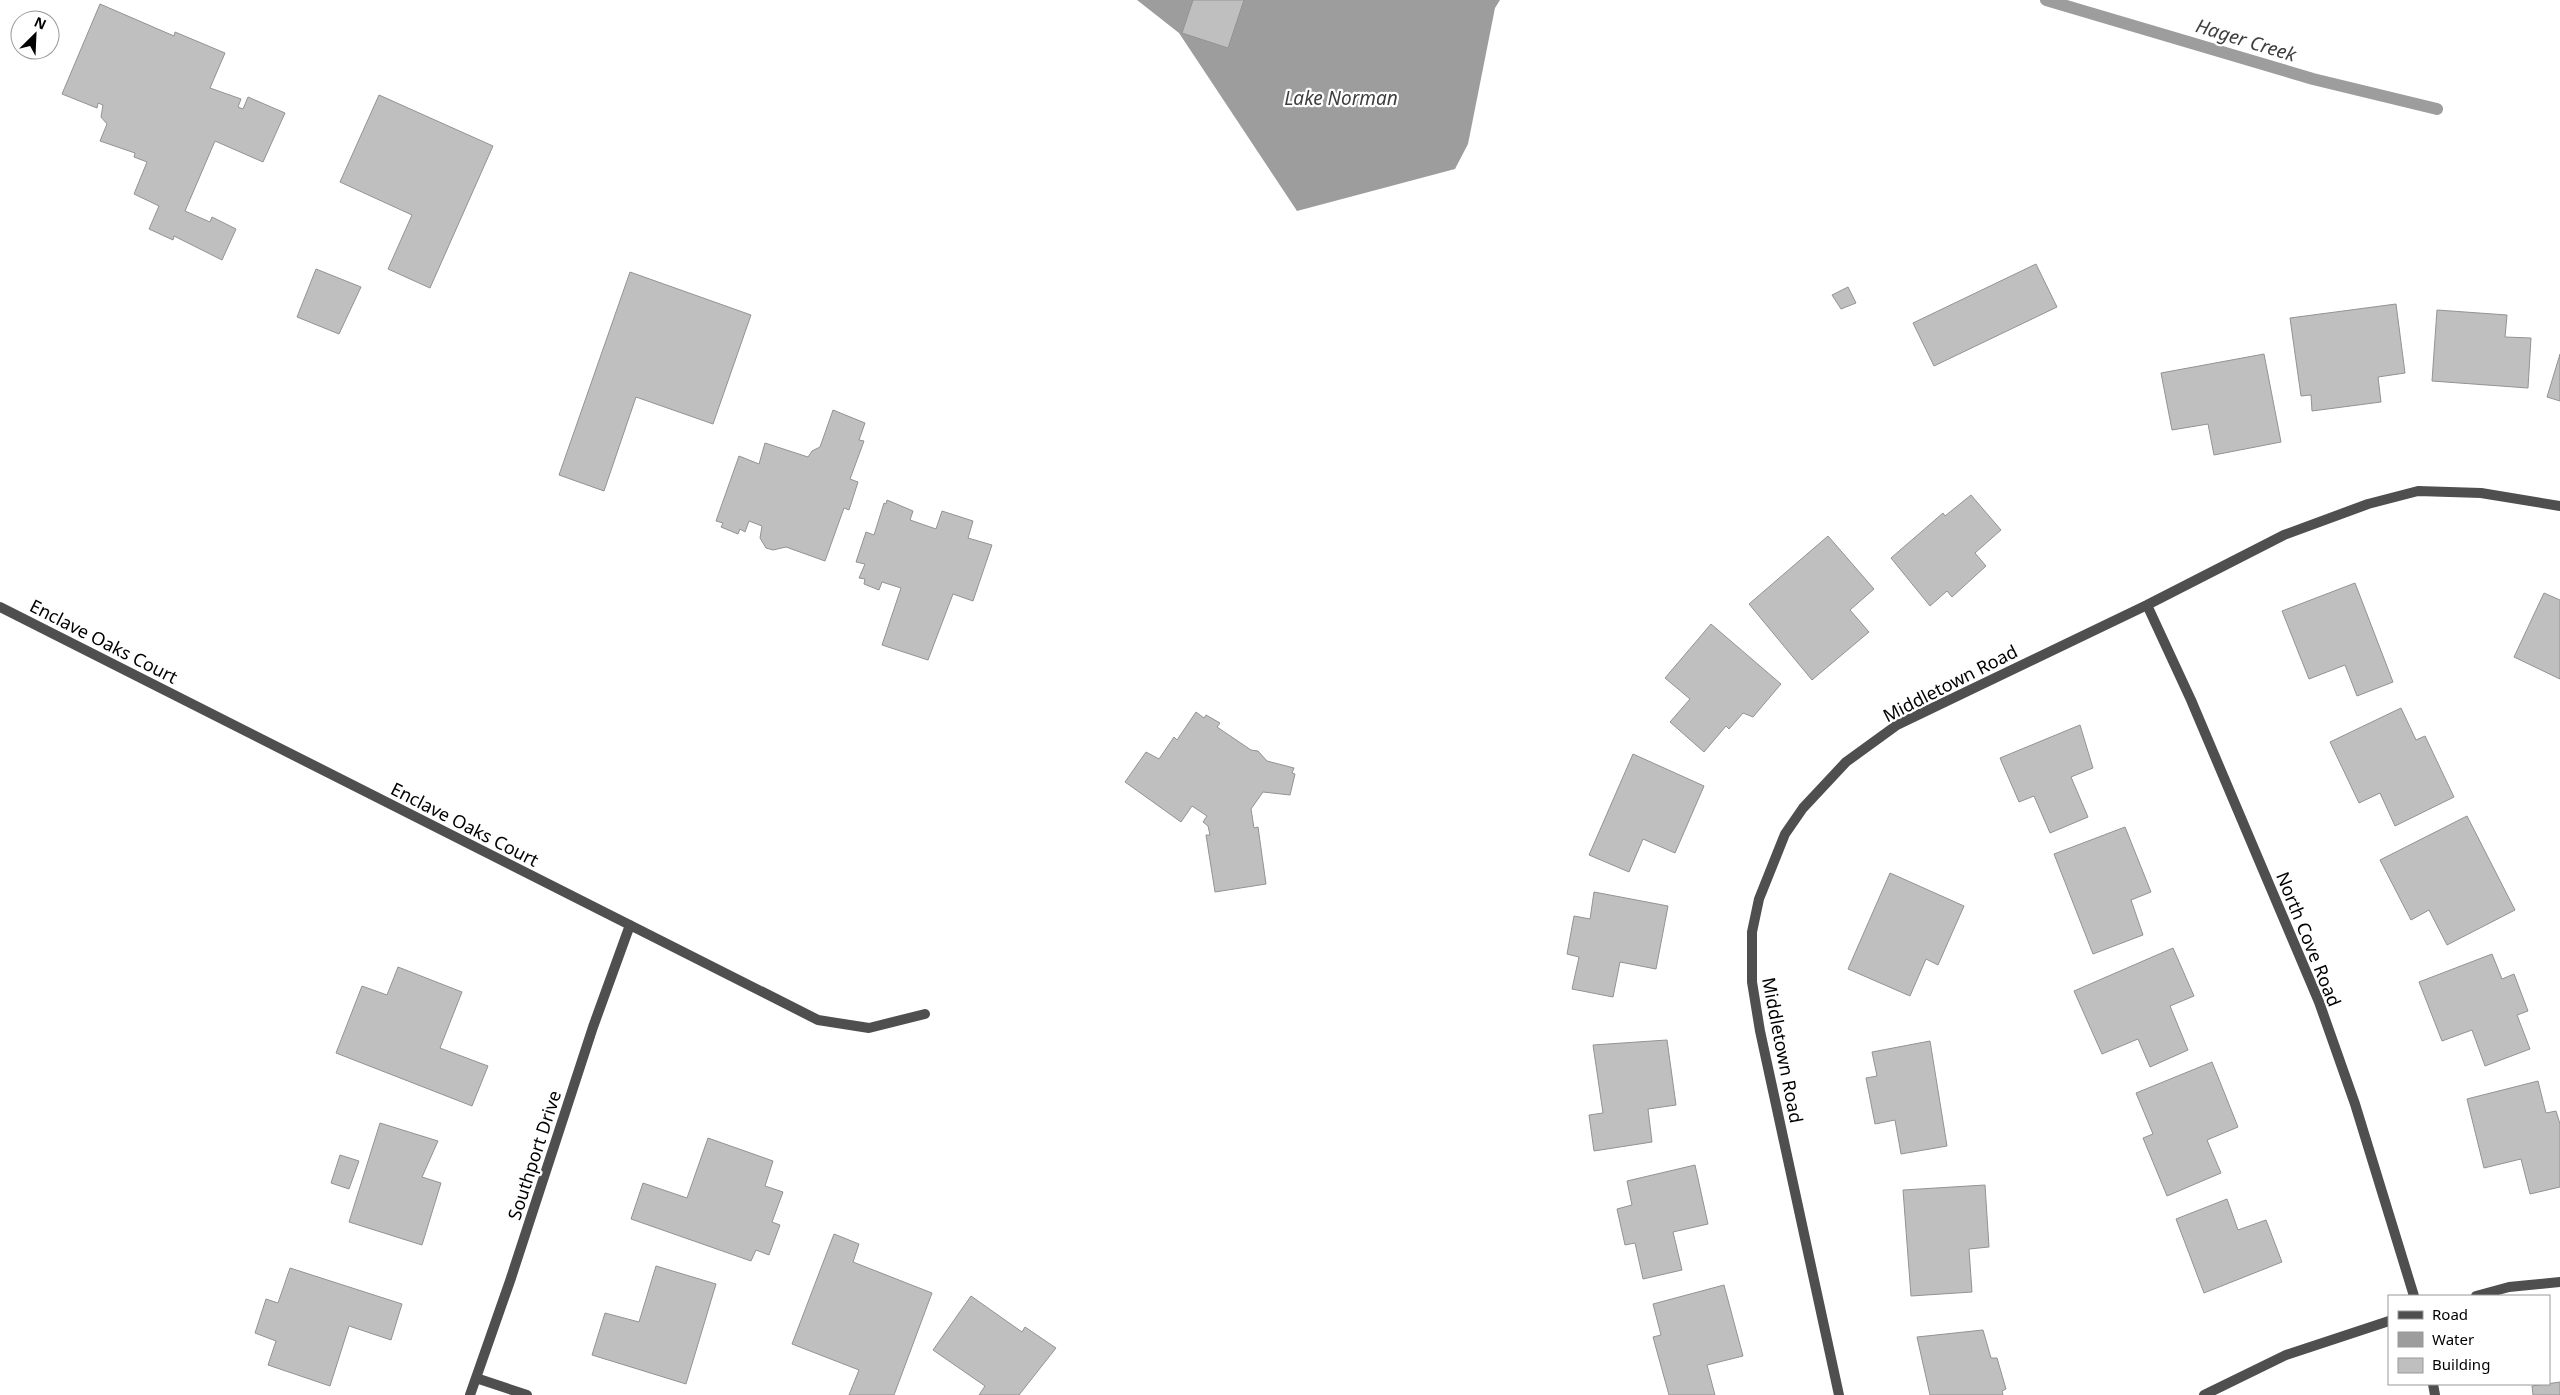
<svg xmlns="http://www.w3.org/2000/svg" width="2560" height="1395" viewBox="0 0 2560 1395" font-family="'Noto Sans',sans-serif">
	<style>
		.water { fill: #9d9d9d }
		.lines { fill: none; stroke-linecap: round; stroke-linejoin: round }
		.stream { stroke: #9d9d9d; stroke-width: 12 }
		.building { fill: #bfbfbf; stroke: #939393 }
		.street { stroke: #4f4f4f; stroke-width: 10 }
		.labels { text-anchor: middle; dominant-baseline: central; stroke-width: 4.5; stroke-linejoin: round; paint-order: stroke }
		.street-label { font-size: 18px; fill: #000; stroke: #fff }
		.water-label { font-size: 19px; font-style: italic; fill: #3e3e3e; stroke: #fff }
	</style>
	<rect width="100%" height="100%" fill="#fff"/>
	<path class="water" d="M1137,0H1500L1495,8L1468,144L1455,169L1297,211L1179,33Z"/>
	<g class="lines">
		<path class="stream" d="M2046,0L2313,79L2437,109"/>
	</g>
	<path class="building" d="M1193,0H1244L1228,48L1182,33Z
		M100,4L174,36L175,32L225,53L210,88L241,99L238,107L243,109L248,97L285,113L263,162L215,141L185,211L210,222L212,217L236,229L222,260L174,236L173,240L149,229L159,206L134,194L147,162L134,157L135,153L100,141L107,124L101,117L103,105L98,103L97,108L62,94Z
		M379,95L493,146L430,288L388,269L412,215L340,182Z
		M2036,264L2057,307L1934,366L1913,323Z
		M316,269L361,287L339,334L297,317Z
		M630,272L751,315L713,424L636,397L604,491L559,475Z
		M1848,287L1856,303L1841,309L1832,295Z
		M2396,304L2405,373L2378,377L2381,402L2312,411L2311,395L2301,396L2290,318Z
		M2437,310L2507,315L2505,337L2531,338L2528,388L2432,381Z
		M2264,354L2281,442L2214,455L2208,424L2172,430L2161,373Z
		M2560,354V401L2547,397Z
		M833,410L865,423L859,440L864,441L850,479L858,482L849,510L844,508L825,561L786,547L773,550L766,548L760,538L762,526L749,521L745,532L740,529L738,534L721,527L723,523L716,521L739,456L759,464L765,443L808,457L812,451L820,447Z
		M1971,495L2001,530L1975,553L1986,566L1952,597L1947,591L1930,606L1891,558L1943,513L1945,516Z
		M887,500L913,511L910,520L936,529L942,511L973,521L968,538L992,545L973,601L953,594L928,660L882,645L901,588L882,582L879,590L864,584L865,579L859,578L865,564L856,562L866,532L874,535L884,503L886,504Z
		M1828,536L1874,589L1850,610L1869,632L1812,680L1749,604Z
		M2355,583L2393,682L2357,696L2345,665L2309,679L2282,611Z
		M2544,593L2560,600V679L2514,657Z
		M1711,624L1781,684L1753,717L1743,713L1729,729L1726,726L1704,752L1670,722L1690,699L1665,678Z
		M2401,708L2416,740L2425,736L2454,797L2395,826L2380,793L2359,803L2330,742Z
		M1196,712L1204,718L1206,715L1220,723L1217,727L1251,750L1258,751L1267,761L1294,768L1292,773L1295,774L1290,795L1263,792L1251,809L1254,828L1258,827L1266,884L1215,892L1206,835H1210L1208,826L1203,822L1207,816L1192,806L1181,822L1125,782L1146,752L1159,759L1174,737L1177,740Z
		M2080,725L2093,768L2071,777L2088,817L2050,833L2034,796L2019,802L2000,758Z
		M1633,754L1704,786L1675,853L1643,839L1629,872L1589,855Z
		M2467,816L2515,910L2447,945L2429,910L2411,920L2380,860Z
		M2125,827L2151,892L2131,900L2143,935L2093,954L2054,854Z
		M1890,873L1964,906L1938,965L1926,959L1910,996L1848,969Z
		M1594,892L1668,906L1656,969L1620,962L1613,997L1572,989L1579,957L1567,954L1574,916L1590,919Z
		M2173,948L2194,996L2170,1006L2188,1050L2150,1067L2138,1039L2102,1054L2074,991Z
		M2492,954L2502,979L2514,974L2528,1011L2517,1015L2530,1049L2485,1066L2472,1030L2442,1041L2419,982Z
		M398,967L462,992L440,1048L488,1066L472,1106L336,1053L362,986L387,995Z
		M1667,1040L1676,1105L1648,1109L1652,1142L1594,1151L1589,1115L1603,1113L1593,1045Z
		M1930,1041L1947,1146L1901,1154L1895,1120L1875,1124L1866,1078L1877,1076L1872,1052Z
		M2212,1062L2238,1127L2207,1140L2221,1173L2167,1196L2143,1138L2153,1134L2136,1093Z
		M2538,1081L2546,1113L2556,1111L2560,1124V1187L2530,1194L2521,1159L2484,1168L2467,1099Z
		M380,1123L438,1141L422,1177L441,1183L422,1245L349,1222Z
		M708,1138L773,1161L765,1186L783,1192L772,1222L780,1225L769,1255L756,1250L751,1261L631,1219L643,1183L687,1198Z
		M340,1155L359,1161L349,1189L331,1183Z
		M1695,1165L1708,1224L1673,1232L1682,1270L1643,1279L1635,1243L1625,1245L1617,1209L1632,1205L1627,1181Z
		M1985,1185L1989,1247L1969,1249L1972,1292L1911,1296L1903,1190Z
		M2227,1199L2238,1230L2266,1220L2282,1262L2204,1293L2176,1219Z
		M834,1234L859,1244L853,1262L932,1293L894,1395H849L859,1370L792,1344Z
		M656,1266L716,1284L686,1384L592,1355L605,1313L639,1322Z
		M290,1268L402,1304L391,1340L349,1326L330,1386L268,1365L276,1341L255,1333L266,1299L278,1303Z
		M1724,1285L1743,1356L1707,1365L1715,1395H1669L1653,1337L1661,1335L1653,1304Z
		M971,1296L1022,1332L1025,1327L1056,1348L1019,1395H979L985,1386L933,1350Z
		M1983,1330L1991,1358H1997L2006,1389L2002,1391L2003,1395H1930L1917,1337Z
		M2560,1382V1395H2533L2532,1386Z"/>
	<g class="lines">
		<path class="street" d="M2147,605L2191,700L2319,1002L2355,1104L2414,1296
			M0,607L818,1020L869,1028L925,1014
			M2476,1296L2509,1287L2560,1282
			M476,1378L527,1395
			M2433,1384L2435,1395
			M470,1395L510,1281L593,1027L630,925
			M1839,1395L1760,1031L1752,982V932L1759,899L1785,834L1803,808L1846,762L1897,725L2147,605L2284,535L2368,504L2418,491L2481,493L2560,506
			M2204,1395L2286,1355L2389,1321"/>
	</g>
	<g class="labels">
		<g class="street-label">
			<text transform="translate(104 641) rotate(27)">Enclave Oaks Court</text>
			<text transform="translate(1950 683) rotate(-27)">Middletown Road</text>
			<text transform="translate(465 824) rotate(27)">Enclave Oaks Court</text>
			<text transform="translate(2309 939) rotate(68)">North Cove Road</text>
			<text transform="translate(1783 1050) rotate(79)">Middletown Road</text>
			<text transform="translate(534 1155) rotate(-72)">Southport Drive</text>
		</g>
		<g class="water-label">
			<text transform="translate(2246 40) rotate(17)">Hager Creek</text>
			<text x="1341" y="98">Lake Norman</text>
		</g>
	</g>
	<rect x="2388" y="1295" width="162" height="90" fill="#ffffff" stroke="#999999"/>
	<rect x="2398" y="1311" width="25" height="8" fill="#4f4f4f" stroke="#999999"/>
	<text x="2432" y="1320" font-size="15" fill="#000000">Road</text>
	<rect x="2398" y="1332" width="25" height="15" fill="#9d9d9d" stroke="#999999"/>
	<text x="2432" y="1345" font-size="15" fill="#000000">Water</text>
	<rect x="2398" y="1358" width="25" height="15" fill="#bfbfbf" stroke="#999999"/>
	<text x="2432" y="1370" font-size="15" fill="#000000">Building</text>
	<g transform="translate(35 35) rotate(24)"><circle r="24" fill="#ffffff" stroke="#999999"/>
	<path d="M0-4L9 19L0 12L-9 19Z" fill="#000000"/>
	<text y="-8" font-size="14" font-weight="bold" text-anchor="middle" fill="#000000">N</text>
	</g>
</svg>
